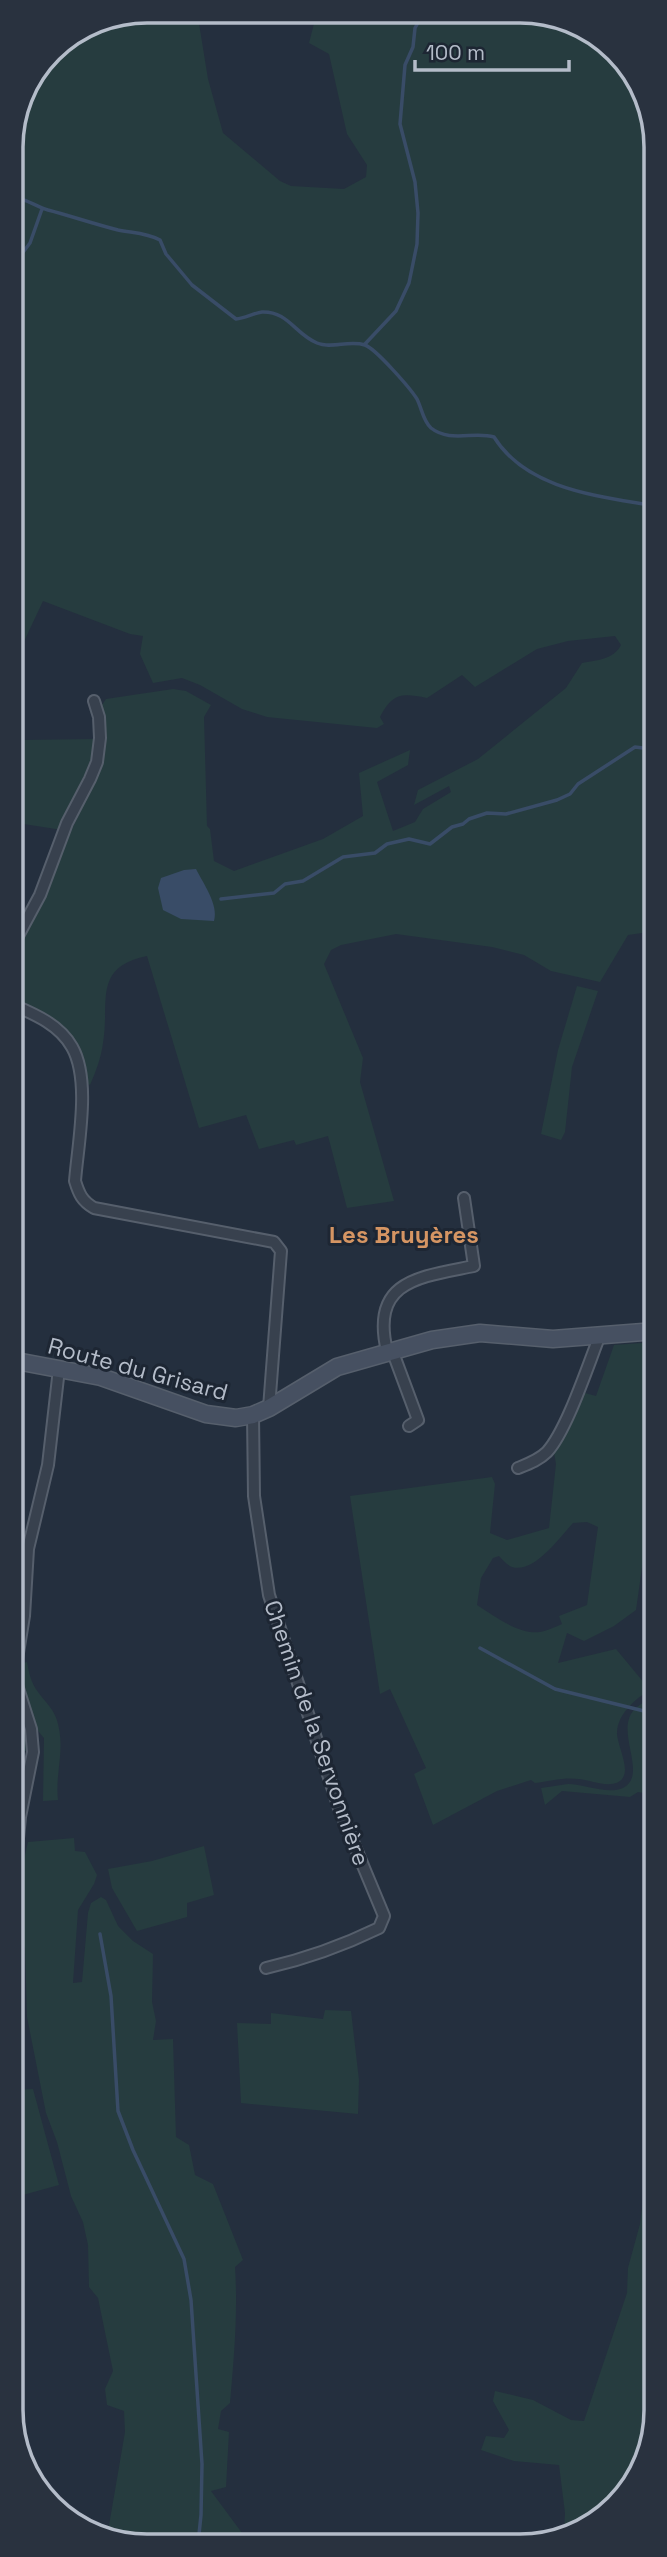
<svg xmlns="http://www.w3.org/2000/svg" width="667" height="2557" viewBox="0 0 667 2557" font-family="'Space Grotesk',sans-serif">
	<style>
		.green { fill: #263c3f; fill-rule: evenodd }
		.water { fill: #394c67 }
		.lines { fill: none; stroke-linecap: round; stroke-linejoin: round }
		.stream { stroke: #394c67; stroke-width: 3.5 }
		.street-casing { stroke: #565f6c; stroke-width: 14 }
		.secondary-casing { stroke: #565f6c; stroke-width: 19 }
		.street { stroke: #38414e; stroke-width: 10 }
		.secondary { stroke: #465061; stroke-width: 16 }
		.labels { text-anchor: middle; dominant-baseline: central; stroke-width: 6; stroke-linejoin: round; paint-order: stroke }
		.street-label { font-size: 23px; fill: #b4bcc9; stroke: #1d2633 }
		.neighbourhood-label { font-size: 24px; font-weight: bold; fill: #d59563; stroke: #1d2633 }
		.rim { fill: none; stroke: #b4bcc9; stroke-width: 3.5 }
	</style>
	<rect width="100%" height="100%" fill="#242f3e"/>
	<path class="green" d="M147,11H197L208,79L223,133L280,181L291,186L344,189L366,177L367,165L347,134L329,54L309,43L317,12L547,13L622,57L655,129L656,938L649,932L628,935L600,982L551,971L524,955L492,947L396,934L341,945L331,950L324,964L363,1058L360,1082L394,1201L347,1208L328,1136L296,1145L294,1140L259,1149L246,1115L199,1128L147,956C92,967 110,1003 103,1043C101,1058 96,1071 90,1085L87,1083L80,1048L65,1032L11,1000V959L97,776L103,750L102,705L106,699L173,689L186,691L211,705L204,717L207,826L210,829L214,861L234,871L323,839L363,816L359,773L410,750L408,765L377,782L393,831L415,822L423,809L451,792L449,786L414,805L418,790L478,759L566,688L582,663C597,660 613,660 621,645L615,636L568,641L537,649L475,687L462,675L427,698C401,693 393,693 380,717L384,724L377,728L267,717L242,709L200,685L182,678L153,683L140,654L143,636L130,634L43,601L13,665L12,673L21,740L96,739L93,764L62,830L11,822V139L21,94L51,50L95,21Z
		M577,986L598,991L572,1067L565,1132L561,1140L541,1134L558,1050Z
		M656,1342V1469L636,1610L614,1626L584,1641L567,1633L558,1663L616,1649L650,1690C635,1699 618,1714 617,1732C616,1746 639,1781 611,1784C601,1785 589,1780 579,1779C565,1777 549,1781 535,1783L531,1780L497,1791L433,1825L414,1774L426,1768L390,1689L380,1694L350,1496L492,1477L495,1484L490,1533L507,1540L549,1528L556,1464L554,1452L581,1392L596,1396L614,1345ZM587,1522L598,1527L587,1605L559,1616L562,1624C555,1627 547,1631 540,1632C518,1635 495,1616 477,1605L481,1578L493,1558L499,1556C503,1560 507,1565 512,1567C534,1574 560,1537 573,1523Z
		M27,1662C29,1673 31,1683 38,1692C46,1703 55,1710 58,1724C65,1752 55,1772 58,1800L43,1801L44,1738C27,1720 22,1687 23,1663Z
		M14,1687L27,1724L30,1752L11,1748V1688Z
		M656,1697V1795L638,1792L630,1797L562,1791L545,1805L541,1788C550,1787 559,1785 568,1784C584,1784 608,1795 623,1788C650,1774 611,1728 637,1707C644,1702 648,1698 656,1697Z
		M74,1838L75,1851L85,1852L97,1875L94,1884L78,1910L73,1983L82,1982L88,1913L91,1903L101,1897L106,1900L118,1926L133,1941L153,1954L152,2002L156,2021L153,2040L173,2039L176,2137L189,2145L195,2175L213,2184L243,2260L235,2267C238,2312 234,2358 230,2403L221,2411L218,2429L229,2432L226,2487L211,2491L242,2533V2544H120L107,2537L125,2432L124,2411L107,2405L105,2389L113,2371L98,2298L89,2287L88,2245L83,2222L71,2196L57,2142L46,2113L27,2017L25,1948L16,1930L20,1876L28,1842Z
		M204,1846L214,1895L187,1903V1917L137,1931L112,1888L108,1869L152,1861Z
		M325,2010L351,2011L359,2080L358,2114L241,2103L237,2023L271,2024V2013L323,2019Z
		M33,2089L59,2185L12,2198V2090Z
		M656,2141V2418L622,2500L564,2532L565,2513L559,2465L514,2461L481,2450L486,2436L504,2438L509,2430L493,2401L495,2391L533,2400L571,2420L584,2421L627,2293L628,2268L640,2224L647,2169Z"/>
	<path class="water" d="M196,869C203,883 219,905 214,921L181,919L163,910L158,888L161,878L184,870Z"/>
	<g class="lines">
		<path class="stream" d="M11,197C23,197 35,206 48,210C71,216 94,224 118,230C133,233 147,233 160,240L166,254L192,285L236,319C245,318 254,313 262,312C288,311 295,334 317,343C331,349 349,340 365,345C376,349 410,388 417,399C422,409 423,421 431,428C450,443 474,431 494,437C527,490 599,496 655,506
			M11,268L30,243L42,209
			M365,344L396,311L409,283L417,244L418,213L415,182L400,124L405,65L413,47L415,28L424,12
			M221,899L274,893L285,884L303,881L343,857L375,853L387,844L409,839L430,844L452,827L463,824L469,819L487,813L506,814L557,800L570,794L578,784L635,747L643,748L656,737
			M480,1648L555,1689L644,1711L656,1720
			M100,1934L111,1996L118,2111L133,2150L184,2259L191,2300L202,2464L201,2515L198,2544"/>
		<g class="street-casing">
			<path id="street" d="M11,949L40,895L67,823L90,779L97,762L100,738L99,717L94,701
				M11,1004C34,1014 59,1024 72,1047C91,1080 78,1143 75,1181C79,1194 82,1201 94,1208L274,1242L281,1251L269,1408
				M392,1350L418,1420L409,1426
				M387,1351C370,1280 420,1277 474,1266L464,1198
				M253,1415L254,1496L269,1595L339,1808L384,1916L379,1928C342,1946 305,1959 266,1968
				M518,1468C528,1464 539,1460 547,1452C567,1430 588,1365 600,1335
				M13,1891L20,1817L33,1752L31,1729L17,1685V1659L24,1616L28,1549L48,1465L59,1369"/>
		</g>
		<g class="secondary-casing">
			<path id="secondary" d="M11,1360L101,1377L206,1414L236,1418L253,1415L269,1408L337,1367L432,1340L480,1333L553,1339L656,1331"/>
		</g>
		<use href="#street" class="street"/>
		<use href="#secondary" class="secondary"/>
	</g>
	<g class="labels">
		<g class="street-label">
			<text transform="translate(138 1369) rotate(15)">Route du Grisard</text>
			<text transform="translate(317 1733) rotate(71)">Chemin de la Servonnière</text>
		</g>
		<g class="neighbourhood-label">
			<text x="404" y="1234">Les Bruyères</text>
		</g>
	</g>
	<path d="M0 0H667V2557H0ZM147 23H520A124 124 0 0 1 644 147V2410A124 124 0 0 1 520 2534H147A124 124 0 0 1 23 2410V147A124 124 0 0 1 147 23Z" fill="#29323f" fill-rule="evenodd"/>
	<path class="rim" d="M147 23H520A124 124 0 0 1 644 147V2410A124 124 0 0 1 520 2534H147A124 124 0 0 1 23 2410V147A124 124 0 0 1 147 23Z"/>
	<path d="M415 60v10h154v-10" fill="none" stroke="#b4bcc9" stroke-width="3.5"/>
	<text x="426" y="60" font-size="21" fill="#b4bcc9" stroke="#1d2633" stroke-width="5" paint-order="stroke">100 m</text>
</svg>
